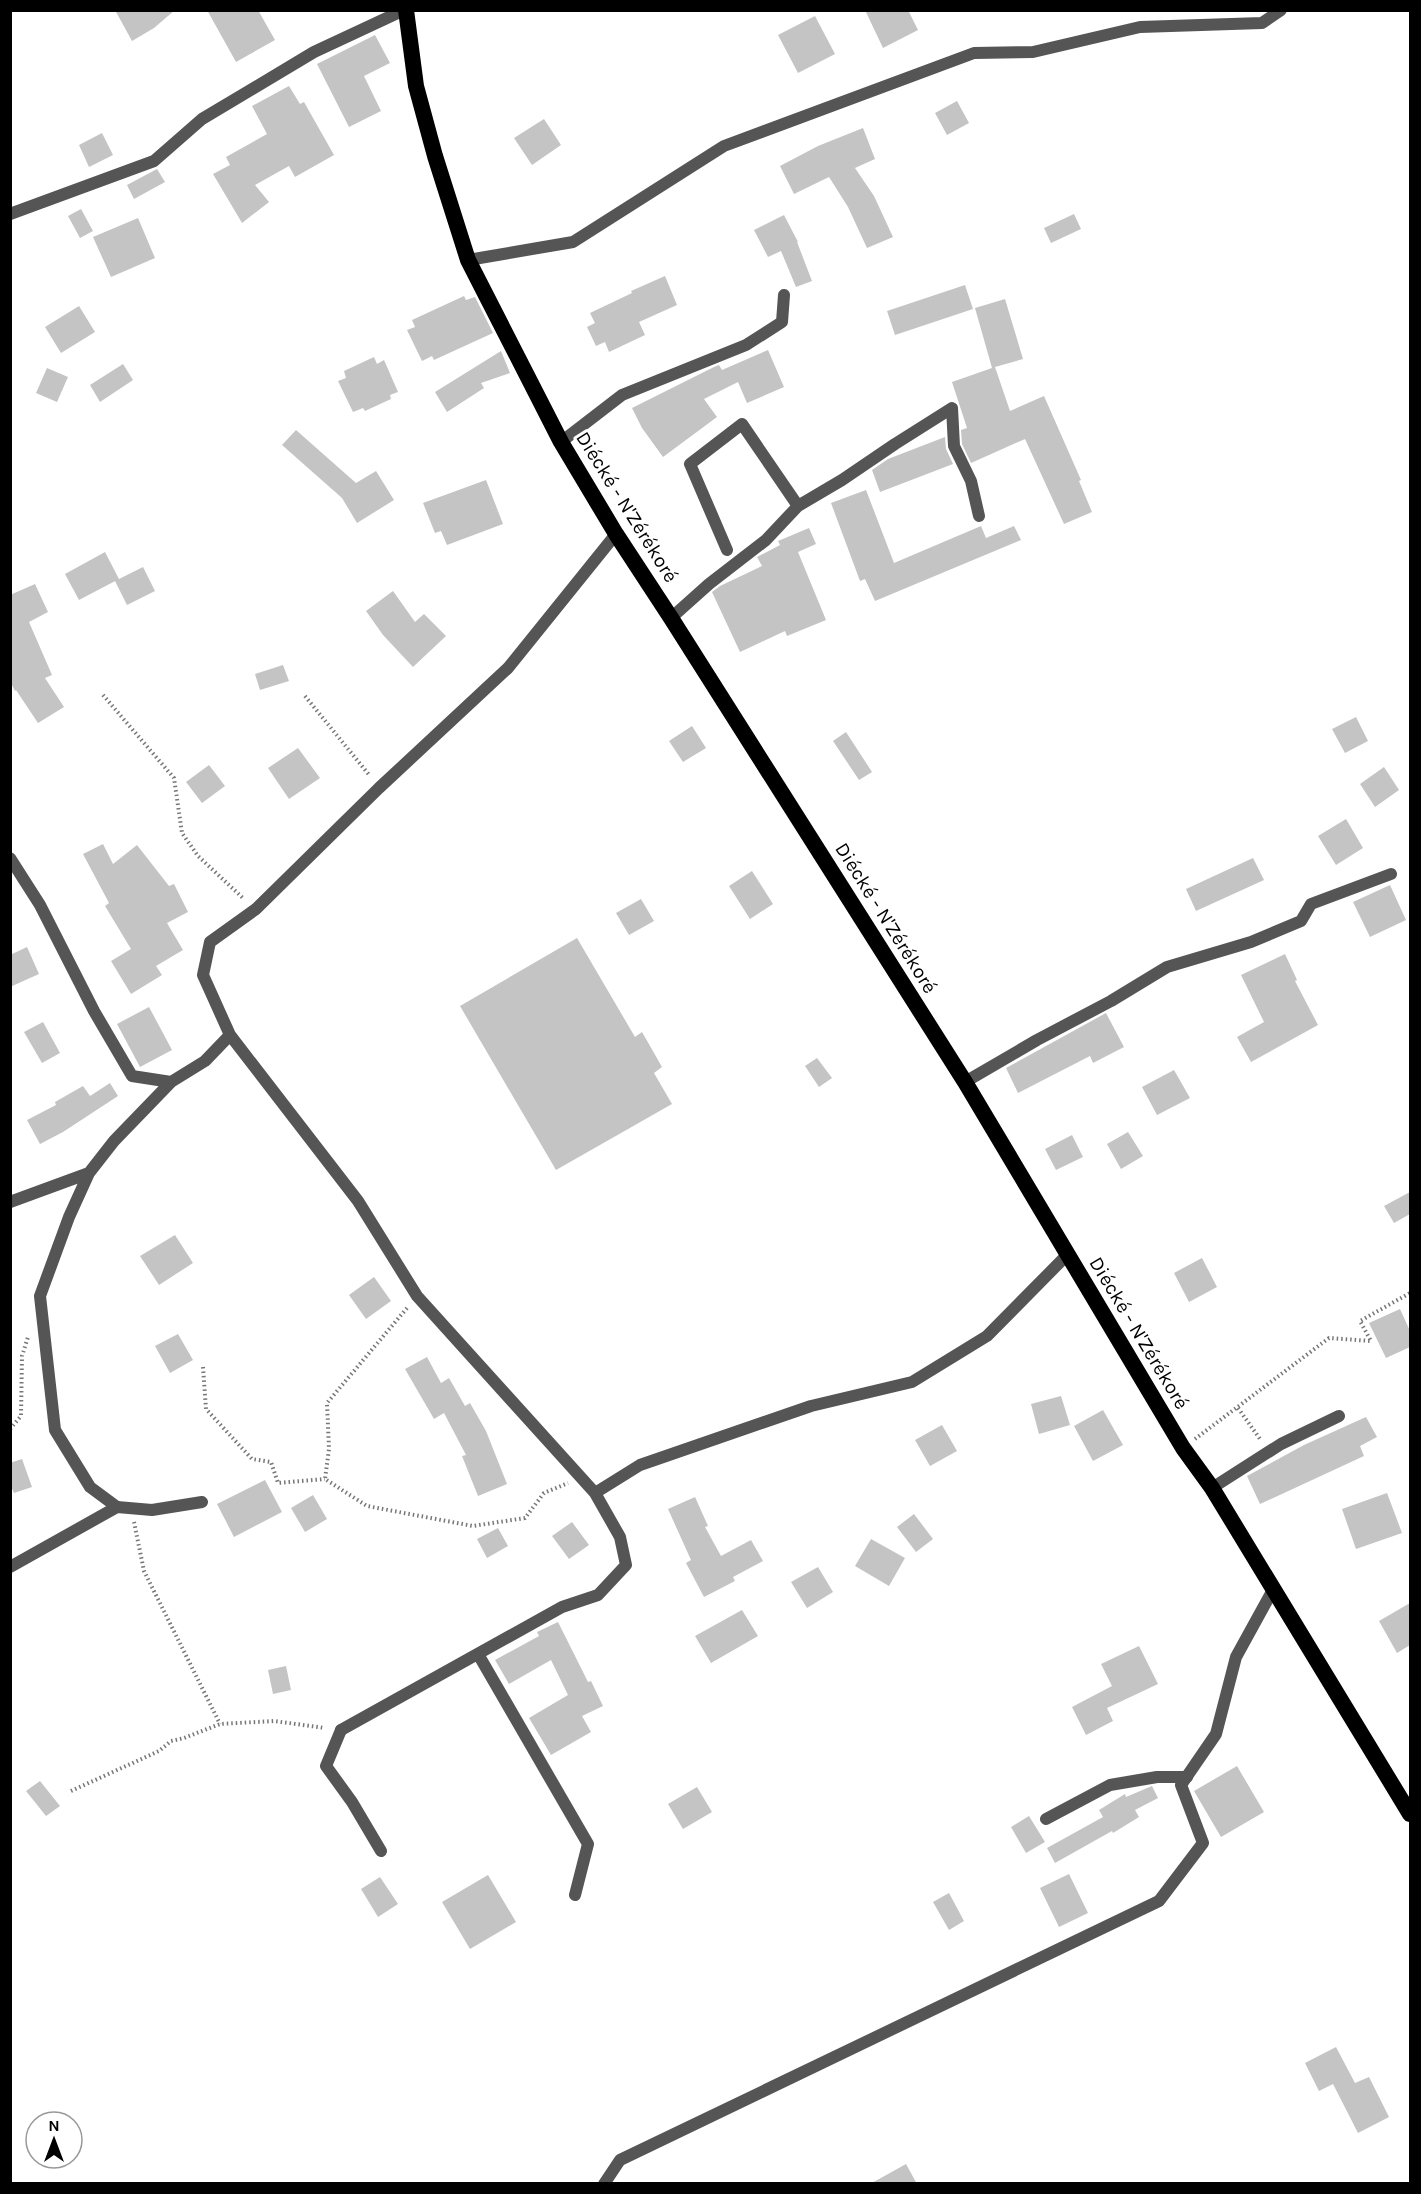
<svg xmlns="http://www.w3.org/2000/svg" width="1421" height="2194" viewBox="0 0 1421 2194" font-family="Karla,sans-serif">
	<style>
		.building { fill: #c4c4c4 }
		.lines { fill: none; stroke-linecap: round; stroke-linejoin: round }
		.path { stroke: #777; stroke-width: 4; stroke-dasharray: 1.5 3; stroke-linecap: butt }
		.service { stroke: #555; stroke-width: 12 }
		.minor { stroke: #555; stroke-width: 12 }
		.trunk { stroke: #000; stroke-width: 16 }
		.labels { text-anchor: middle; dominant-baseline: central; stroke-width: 6; stroke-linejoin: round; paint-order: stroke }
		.street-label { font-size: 20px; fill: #000; stroke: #fff }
	</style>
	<rect width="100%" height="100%" fill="#fff"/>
	<path class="building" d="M115,10H175L154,28L132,41Z
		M207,10H258L275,40L236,62Z
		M865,10H908L918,30L883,48Z
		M815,16L835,54L798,73L778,35Z
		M375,35L390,63L364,76L381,111L349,127L317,64Z
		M289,86L300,104L304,102L334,155L295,177L289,166L255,185L269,202L242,223L213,174L230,165L226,157L267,134L252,106Z
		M957,101L969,123L947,135L935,113Z
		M544,119L561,145L532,165L514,138Z
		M863,128L875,159L855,168L874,196L893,237L867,248L848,207L829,177L794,194L780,166L818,146Z
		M102,133L113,155L89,167L79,145Z
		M157,169L165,182L134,199L127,185Z
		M81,209L93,231L80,238L68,216Z
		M1074,214L1081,229L1051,243L1044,228Z
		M784,215L798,242H797L812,281L796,287L781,251L768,257L754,230Z
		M138,218L155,258L111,277L93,237Z
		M665,276L677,305L639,322L645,335L609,352L605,342L596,346L587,327L595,323L590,313L632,293L631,291Z
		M965,285L973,309L895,335L887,311Z
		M464,296L466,300L475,297L493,333L434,360L432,356L422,361L407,330L415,327L412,320Z
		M1005,299L1023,359L995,367L1010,411L1044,396L1081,480L1079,481L1092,512L1064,524L1025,439L971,463L962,444L961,430L967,428L952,382L992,368L975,308Z
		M79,306L95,332L61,353L45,327Z
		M768,350L784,387L747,403L738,382L704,399L717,417L663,457L642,428L632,408L714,367L719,365L722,370Z
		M501,351L510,373L481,383L484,388L447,412L435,392Z
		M374,357L377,364L384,360L398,392L390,395L391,399L365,411L363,408L353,412L338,381L346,378L344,371Z
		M123,364L133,380L100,402L90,385Z
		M47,368L68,377L57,402L36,393Z
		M296,430L356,483L376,471L394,500L357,523L342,498L282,445Z
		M945,437L946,449L953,464L880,492L872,470L888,459Z
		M486,480L503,524L447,545L441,531L435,533L423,503Z
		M866,490L894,563L981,526L986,538L1014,526L1021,540L875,601L865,579L860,581L831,503Z
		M809,528L816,544L798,552L826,620L787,636L785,631L740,652L712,592L720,586L762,566L757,557L780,545L778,541Z
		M105,552L119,579L79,600L65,574Z
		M143,567L155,591L127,605L115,581Z
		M35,584L48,612L29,622L52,675L45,678L64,707L38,723L16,690L15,691L10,681V595Z
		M393,591L415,622L424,614L446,636L413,667L383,635L366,611Z
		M283,665L289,681L260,690L255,674Z
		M1356,717L1368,741L1345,753L1332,729Z
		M692,726L706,748L683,762L669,741Z
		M846,732L872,772L859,780L833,741Z
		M298,748L320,778L289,799L268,768Z
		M209,765L225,786L202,803L186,782Z
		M1384,767L1399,790L1375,807L1360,784Z
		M1346,819L1363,848L1336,865L1318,836Z
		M103,844L113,864L137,845L169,886L174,884L188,912L167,923L183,950L156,966L162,975L131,994L111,961L131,949L105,906L109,903L83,854Z
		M1253,858L1264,880L1196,911L1186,889Z
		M752,871L773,904L750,919L729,886Z
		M1390,885L1406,920L1370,937L1353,902Z
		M641,899L654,921L629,935L616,913Z
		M577,938L635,1037L642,1032L662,1067L654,1073L672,1104L556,1170L460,1006Z
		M27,947L39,974L10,987V955Z
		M1285,954L1297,980L1295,981L1318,1025L1251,1062L1237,1037L1264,1022L1241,975Z
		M149,1007L172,1050L140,1067L117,1024Z
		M1106,1013L1124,1047L1093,1063L1090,1056L1018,1093L1006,1068Z
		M43,1022L60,1053L42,1063L24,1032Z
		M817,1058L832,1078L819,1087L805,1066Z
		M1174,1070L1190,1098L1157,1115L1142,1087Z
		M110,1083L118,1096L63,1132L40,1144L27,1120L56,1105L55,1102L83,1086L90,1096Z
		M1128,1132L1143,1156L1121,1169L1107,1144Z
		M1072,1135L1083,1157L1056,1170L1045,1149Z
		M1410,1192V1214L1394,1223L1384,1206Z
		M175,1235L193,1263L159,1285L140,1256Z
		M1202,1258L1217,1287L1189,1302L1174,1273Z
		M374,1277L391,1301L366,1319L349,1295Z
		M1400,1309L1410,1331V1347L1386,1358L1369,1323Z
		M178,1334L193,1360L170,1373L155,1346Z
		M427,1357L441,1383L449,1378L465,1406L470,1403L486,1431L507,1484L478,1496L462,1456L466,1455L444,1413L434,1419L405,1369Z
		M1061,1396L1070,1425L1039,1434L1031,1404Z
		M1103,1410L1123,1445L1093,1461L1074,1426Z
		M1366,1417L1377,1437L1360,1446L1364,1456L1260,1504L1247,1476L1304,1445Z
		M942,1425L957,1451L930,1466L915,1440Z
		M22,1459L32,1487L14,1493L10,1484V1463Z
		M265,1480L282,1512L234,1537L217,1504Z
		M1387,1493L1402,1533L1356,1549L1342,1509Z
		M313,1495L327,1519L305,1532L291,1508Z
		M695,1497L708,1526L705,1527L721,1556L751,1540L763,1561L733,1577L735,1581L704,1597L686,1563L691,1560L668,1509Z
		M914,1514L933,1539L916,1552L897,1527Z
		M572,1522L589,1545L569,1559L552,1536Z
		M498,1528L508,1546L487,1558L477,1539Z
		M871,1539L905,1558L889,1586L855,1566Z
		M818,1567L833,1592L807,1608L791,1582Z
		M1410,1603V1645L1397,1653L1379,1621Z
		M742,1610L758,1636L711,1663L695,1636Z
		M558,1622L588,1682L591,1681L603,1706L582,1716L591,1732L551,1755L529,1718L568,1695L551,1660L509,1684L495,1660L539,1636L537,1632Z
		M1139,1646L1158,1684L1107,1708L1113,1721L1086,1735L1072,1707L1112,1686L1101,1664Z
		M286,1666L291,1690L273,1694L268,1670Z
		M1237,1766L1264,1812L1221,1837L1194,1791Z
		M40,1781L60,1806L46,1816L26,1791Z
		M1152,1786L1158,1798L1135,1810L1139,1817L1113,1833L1112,1831L1055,1863L1047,1848L1103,1817L1099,1810L1125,1794L1126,1797Z
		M697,1787L712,1812L683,1829L668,1804Z
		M1029,1816L1045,1842L1026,1853L1011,1827Z
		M1069,1874L1088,1913L1059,1927L1040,1888Z
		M488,1875L516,1922L470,1949L442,1902Z
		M380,1877L398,1904L378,1917L361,1889Z
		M949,1893L964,1921L949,1930L933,1902Z
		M1336,2047L1355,2083L1369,2077L1389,2117L1358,2133L1333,2084L1319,2091L1305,2063Z
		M906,2164L917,2184H870Z"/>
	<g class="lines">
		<path class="path" d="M103,695L174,778L182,833L198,856L244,899
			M305,696L370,776
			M407,1308L327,1403L329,1449L325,1479L367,1506L473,1526L525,1518L544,1493L568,1483
			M203,1367L206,1409L252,1459L271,1462L278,1483L325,1479
			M1238,1408L1260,1439
			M10,1429L21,1416L22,1356L28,1337
			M1195,1439L1329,1338L1371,1341L1360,1321L1410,1293
			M134,1522L144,1571L220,1724
			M71,1791L159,1751L171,1741L184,1738L220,1724L274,1721L325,1728"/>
		<path class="service" d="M561,442L622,395L746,345L782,322L784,295
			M727,550L690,464L742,424L798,506
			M671,618L709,584L766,540L798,506L842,480L895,444L952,408L954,446L971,481L979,516
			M965,1082L1037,1040L1111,1001L1167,967L1251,942L1301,921L1311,904L1391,874
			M1212,1488L1281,1444L1339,1416
			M117,1507L152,1510L202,1502
			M341,1730L326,1766L352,1802L381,1851
			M1046,1819L1110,1785L1157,1777H1187"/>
		<path class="minor" d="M10,214L154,161L202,119L314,52L404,10
			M468,260L573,242L724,146L974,53L1033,52L1140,27L1262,23L1281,10
			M10,858L40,905L94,1011L132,1076L171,1082L205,1061L230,1035L203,975L210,942L256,909L379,788L508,668L616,534
			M230,1035L358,1201L417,1296L595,1493L640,1465L811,1406L912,1382L987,1336L1068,1254
			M10,1202L89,1173
			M10,1567L117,1507L90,1487L55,1430L40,1296L69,1217L89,1173L114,1141L171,1082
			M478,1654L588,1844L575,1895
			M341,1730L562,1607L598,1595L626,1565L620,1537L595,1493
			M604,2184L620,2160L1159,1901L1203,1843L1181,1785L1216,1734L1236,1657L1274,1588"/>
		<path class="trunk" d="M406,10L416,86L435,156L468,260L561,442L616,534L671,618L965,1082L1183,1448L1212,1488L1410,1814"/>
	</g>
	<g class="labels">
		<g class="street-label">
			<text transform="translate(627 507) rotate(58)">Diécké - N'Zérékoré</text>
			<text transform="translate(886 918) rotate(58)">Diécké - N'Zérékoré</text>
			<text transform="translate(1139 1333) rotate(59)">Diécké - N'Zérékoré</text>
		</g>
	</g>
	<rect width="1421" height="2194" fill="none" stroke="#000000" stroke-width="24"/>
	<g transform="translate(54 2140)"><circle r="28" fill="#ffffff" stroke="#999999" stroke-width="1.5"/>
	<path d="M0-4.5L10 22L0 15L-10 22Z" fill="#000000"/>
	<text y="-9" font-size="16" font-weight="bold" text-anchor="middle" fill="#000000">N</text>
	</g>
</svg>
